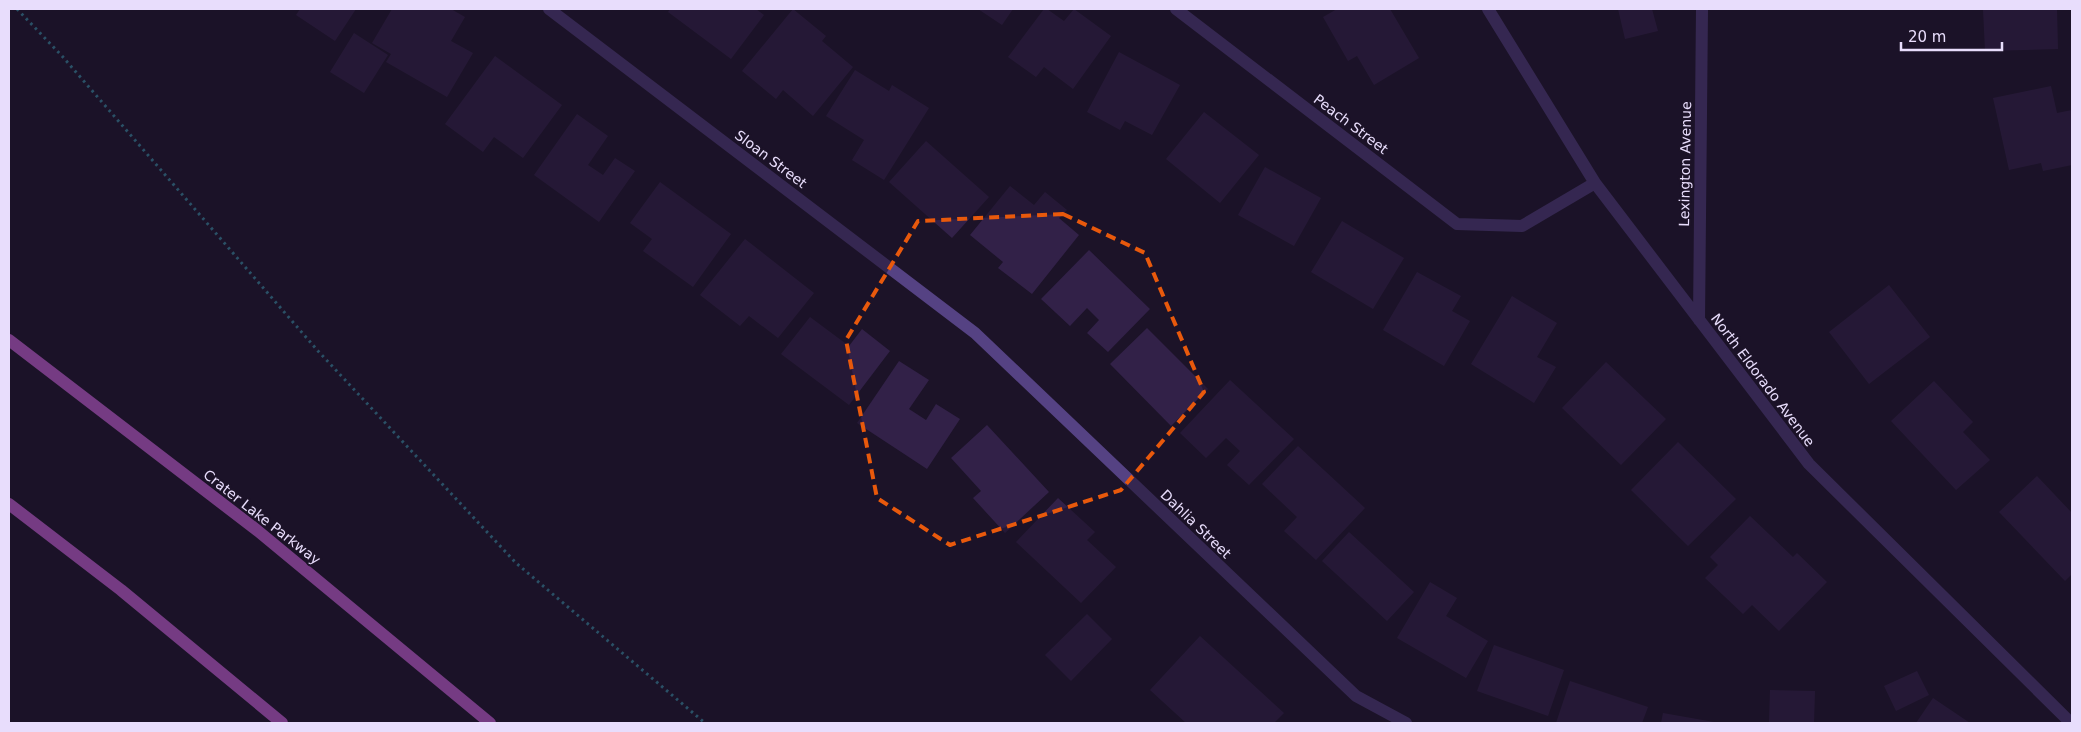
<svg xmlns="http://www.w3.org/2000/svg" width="2081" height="732" viewBox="0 0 2081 732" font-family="'DejaVu Sans',sans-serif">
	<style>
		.building { fill: #322148 }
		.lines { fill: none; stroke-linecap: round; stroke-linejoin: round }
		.path { stroke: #3c9bb1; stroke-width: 3; stroke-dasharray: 2.5 4; stroke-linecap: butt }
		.minor { stroke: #554283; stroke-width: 12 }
		.major { stroke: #e26ef2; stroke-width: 12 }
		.marked { fill: none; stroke: #e8590c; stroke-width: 4; stroke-dasharray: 10 6; stroke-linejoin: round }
		.labels { text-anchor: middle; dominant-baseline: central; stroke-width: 4; stroke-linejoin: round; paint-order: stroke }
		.street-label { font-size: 14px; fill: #e8ddfc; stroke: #1c1328 }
	</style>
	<rect width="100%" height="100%" fill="#1c1328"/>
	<path class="building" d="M300,9H356L335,41L296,15Z
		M392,9H451L465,17L451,41L473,53L447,97L386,62L391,54L372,43Z
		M670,9H756L764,15L731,59L668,12Z
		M793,9L826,36L822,41L853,67L813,116L783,90L776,99L742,71Z
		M978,9H1013L1002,25Z
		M1044,9H1047L1064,21L1074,9L1111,36L1073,89L1044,67L1036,77L1008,57Z
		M1337,9H1390L1419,58L1374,85L1357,56L1348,61L1323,17Z
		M1618,9H1652L1658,31L1625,39Z
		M1983,9H2057L2058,49L1985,51Z
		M354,33L388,55L364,93L330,72Z
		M1119,52L1180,85L1152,135L1125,121L1120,130L1087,112Z
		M495,56L562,105L523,158L494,137L483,152L445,124Z
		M855,70L889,91L892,85L929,108L884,180L852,160L864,140L826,116Z
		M2051,86L2057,113L2072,110V165L2043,171L2041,163L2009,170L1993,98Z
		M1204,112L1259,155L1220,203L1166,159Z
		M577,114L608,136L588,165L603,175L615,158L635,171L599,222L534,175Z
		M926,141L989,197L952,238L889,182Z
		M1265,167L1321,198L1294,246L1238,215Z
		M660,182L731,234L693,287L643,251L652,239L630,223Z
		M1010,186L1034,205L1045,192L1067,210L1059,218L1079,235L1032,294L998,268L1003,262L970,235Z
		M1342,221L1404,258L1373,309L1311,272Z
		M745,239L814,293L778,338L749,316L740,326L700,295Z
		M1089,250L1150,309L1108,352L1087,333L1099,320L1087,308L1070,326L1041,299Z
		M1417,272L1461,296L1452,311L1470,321L1444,366L1383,330Z
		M1889,285L1930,337L1869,384L1829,332Z
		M1512,296L1557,323L1537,357L1556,367L1534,403L1471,364Z
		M810,317L849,346L862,329L890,351L849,405L781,354Z
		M1147,328L1208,389L1171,426L1110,364Z
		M899,361L929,380L909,409L926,420L936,404L960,419L927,469L857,423Z
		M1606,362L1666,419L1621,465L1562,408Z
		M1230,380L1294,439L1249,485L1227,465L1240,451L1226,438L1206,458L1180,433Z
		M1934,381L1973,422L1963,432L1990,460L1956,490L1891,421Z
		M987,425L1049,492L1005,533L973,498L981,491L951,458Z
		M1678,442L1736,499L1688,546L1631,490Z
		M1298,446L1365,508L1316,560L1284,531L1297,517L1262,484Z
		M2037,476L2072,513V574L2065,581L1999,512Z
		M1058,498L1095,532L1087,540L1116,567L1081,603L1016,542Z
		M1750,516L1793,557L1797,553L1827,582L1779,631L1752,605L1743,614L1705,578L1718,565L1710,557Z
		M1349,532L1414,592L1387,621L1322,561Z
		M1430,582L1457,598L1446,616L1488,641L1466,678L1397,638Z
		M1087,614L1112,639L1071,681L1045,655Z
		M1200,636L1284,713L1274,723H1186L1150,690Z
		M1494,645L1564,670L1548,716L1477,691Z
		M1917,671L1929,695L1896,711L1884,686Z
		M1570,681L1648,707L1642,723H1556Z
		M1770,690L1815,691L1814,723H1769Z
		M1933,698L1970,723H1916Z
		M1663,713L1714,722V723H1661Z"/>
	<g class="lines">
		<path class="path" d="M17,9L62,56L318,351L516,563L705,723"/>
		<path class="minor" d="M549,9L975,333L1356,696L1406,723
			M1176,9L1457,224L1522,226L1595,183
			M1488,9L1595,183L1809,464L2071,723
			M1699,320L1702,9"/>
		<path class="major" d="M9,340L258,531L490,723
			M9,504L121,590L282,723"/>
	</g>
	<path d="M0 0H2081V732H0ZM1063,214L1145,253L1204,392L1121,490L950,545L877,498L846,340L918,221Z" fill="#1c1328" fill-opacity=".55" fill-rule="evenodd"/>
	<path class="marked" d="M1063,214L1145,253L1204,392L1121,490L950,545L877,498L846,340L918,221Z"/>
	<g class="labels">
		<g class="street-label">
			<text transform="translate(1351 124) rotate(37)">Peach Street</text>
			<text transform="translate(771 159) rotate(37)">Sloan Street</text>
			<text transform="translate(1685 164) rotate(-89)">Lexington Avenue</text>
			<text transform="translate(1763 380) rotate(53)">North Eldorado Avenue</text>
			<text transform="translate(262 517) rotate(38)">Crater Lake Parkway</text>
			<text transform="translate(1196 524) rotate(44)">Dahlia Street</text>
		</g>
	</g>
	<rect width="2081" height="732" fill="none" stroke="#e8ddfc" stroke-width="20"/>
	<path d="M1901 42v8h101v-8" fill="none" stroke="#e8ddfc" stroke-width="2.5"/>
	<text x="1908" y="42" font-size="15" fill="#e8ddfc" stroke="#1c1328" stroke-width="4" paint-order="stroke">20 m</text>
</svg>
